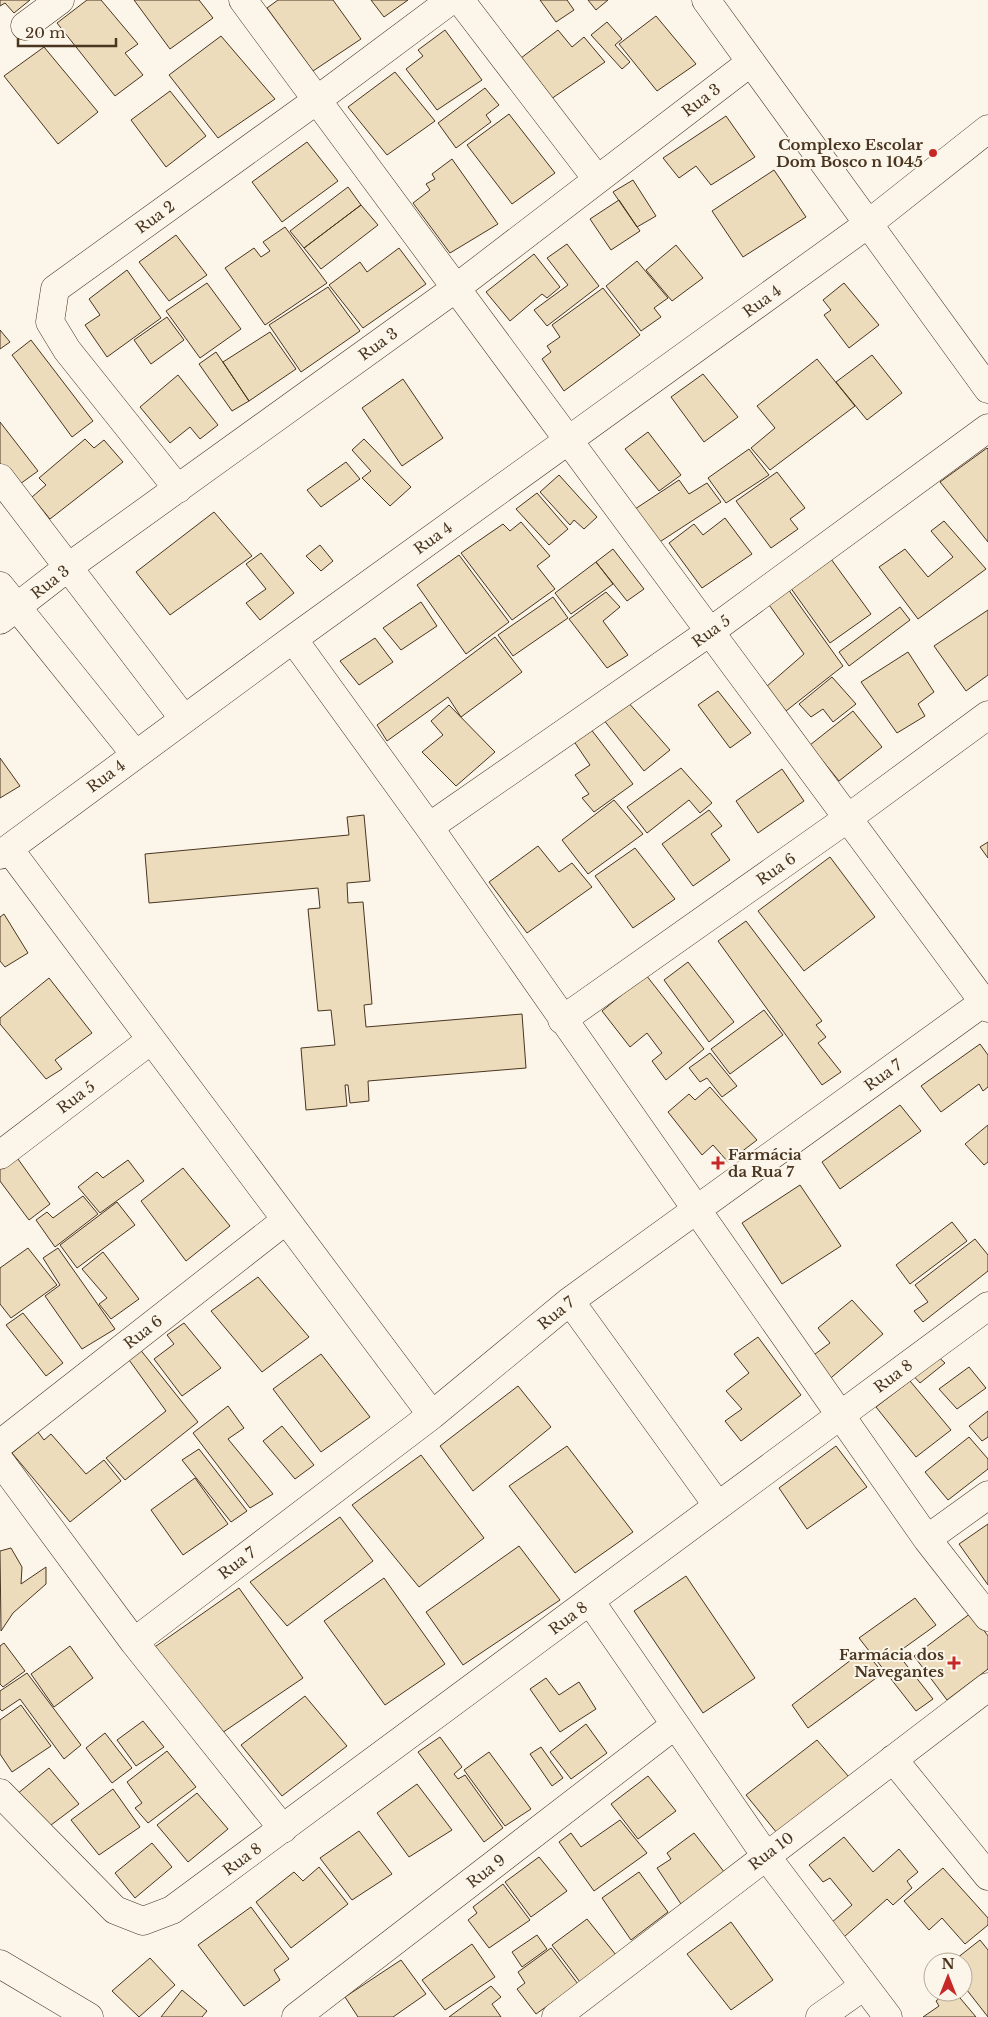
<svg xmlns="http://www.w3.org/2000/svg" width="988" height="2017" viewBox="0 0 988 2017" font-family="'Libre Baskerville',serif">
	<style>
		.building { fill: #ecdcbc; stroke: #4a3520 }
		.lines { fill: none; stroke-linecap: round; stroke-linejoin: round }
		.minor-casing { stroke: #4a3520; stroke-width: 29 }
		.minor { stroke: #fbf6e9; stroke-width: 28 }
		.poi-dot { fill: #c62828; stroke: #fbf6e9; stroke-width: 2 }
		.labels { text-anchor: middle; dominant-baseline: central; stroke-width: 4; stroke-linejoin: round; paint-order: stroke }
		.street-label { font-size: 15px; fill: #4a3520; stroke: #fbf6e9 }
		.poi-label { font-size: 15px; font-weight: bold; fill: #4a3520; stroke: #fbf6e9; text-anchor: end }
	</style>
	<rect width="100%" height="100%" fill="#fbf6e9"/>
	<path class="building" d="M0,0H30L14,13L5,3L0,6Z
		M87,0H101L138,44L125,53L143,75L115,96L57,23Z
		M134,0H199L213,18L170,49Z
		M278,0H333L361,39L313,71L267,8Z
		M371,0H408L384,17Z
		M540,0H567L574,10L556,22Z
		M588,0H608L596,10Z
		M656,16L696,64L657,91L619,44Z
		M607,22L622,39L615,45L630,62L622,69L591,35Z
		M445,30L482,80L437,110L406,69L423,56L418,50Z
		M558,30L572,47L584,37L605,62L551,99L521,58Z
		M221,36L275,99L218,138L169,75Z
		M44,47L98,112L58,144L4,76Z
		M395,72L435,121L387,155L348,107Z
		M485,88L499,105L486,115L491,122L456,148L438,123Z
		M170,91L206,136L166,167L131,120Z
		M509,114L555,173L512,204L467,145Z
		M726,116L755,157L711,185L696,166L679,178L663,158Z
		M307,142L338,181L282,222L252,182Z
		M452,159L498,224L450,253L413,203L430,190L426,184L435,179L432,174Z
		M774,170L806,217L743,257L712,211Z
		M633,180L656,216L637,227L613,192Z
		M348,187L361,205L304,248L290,231Z
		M619,200L640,231L611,250L590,219Z
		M361,205L378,225L321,269L304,248Z
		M285,227L327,283L265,325L225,268L254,248L261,257L270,251L263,242Z
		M176,235L207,275L169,301L139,262Z
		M567,244L599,286L547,326L534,310L568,285L547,258Z
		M676,245L703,278L672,301L646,270Z
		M399,248L426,284L363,328L329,285L360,262L367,272Z
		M534,254L560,287L547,298L542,294L510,321L486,292Z
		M637,261L668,298L654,308L661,317L641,331L606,286Z
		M127,270L161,318L107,357L85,325L100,315L89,299Z
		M207,283L241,329L200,358L166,311Z
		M844,283L879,325L849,348L824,315L831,310L823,300Z
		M328,287L360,331L301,372L269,325Z
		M603,288L640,335L564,391L542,359L551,352L547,346L560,337L552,325Z
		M167,317L184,340L151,364L134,340Z
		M0,330L10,342L0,349Z
		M270,332L296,369L249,401L223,362Z
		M31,340L93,421L72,437L12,355Z
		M216,352L249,401L232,411L199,364Z
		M872,355L902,393L867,420L836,382Z
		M817,359L855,406L770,470L751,448L775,428L757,406Z
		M703,374L738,417L704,442L671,397Z
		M178,375L218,425L200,439L190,427L170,443L140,407Z
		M403,379L443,438L402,466L362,408Z
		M0,422L38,471L13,489L0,471Z
		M648,432L681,475L659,491L625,449Z
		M85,439L94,448L104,440L123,462L50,519L32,497L46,485L39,478Z
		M364,439L411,487L390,506L362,478L371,471L352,450Z
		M987,448L988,449V542L940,482Z
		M749,449L769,475L726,503L708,478Z
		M346,462L360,479L321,507L307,490Z
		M777,472L805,508L790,519L798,529L771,548L736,501Z
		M559,475L597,517L584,529L574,520L570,525L540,492Z
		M679,480L689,494L707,483L721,502L655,545L632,511Z
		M537,493L568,529L549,545L516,509Z
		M214,512L252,556L170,615L136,572Z
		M725,518L752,554L702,588L669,543L694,524L703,535Z
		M944,521L986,569L918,619L879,567L905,549L928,577L953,557L931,531Z
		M521,522L550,556L537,566L555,589L512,620L461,553L503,524L510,531Z
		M320,545L333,561L321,571L306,556Z
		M613,549L644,589L627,601L596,562Z
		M261,553L294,593L260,620L246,603L266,589L246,564Z
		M459,555L509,622L466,654L417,585Z
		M831,559L871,614L830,643L790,587Z
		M596,562L613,584L571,614L555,593Z
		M788,589L843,666L786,711L766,687L804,654L767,602Z
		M606,592L620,607L603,621L628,655L607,668L569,619Z
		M553,597L568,618L513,656L498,635Z
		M421,602L437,626L401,650L383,628Z
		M900,607L910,620L849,666L839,652Z
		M988,610V675L966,691L934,646Z
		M495,637L522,672L461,717L448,697L387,741L377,725Z
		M375,638L393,662L359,685L340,661Z
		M908,652L934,692L918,704L925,716L897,733L861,682Z
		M832,677L856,704L833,722L823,709L811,717L799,704Z
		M718,691L751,733L730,748L698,705Z
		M627,701L670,750L644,771L603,719Z
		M449,705L495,752L456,786L422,752L443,735L431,721Z
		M853,711L882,747L839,781L810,745Z
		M590,728L633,784L594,812L582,798L589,794L575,775L590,765L573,740Z
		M0,758L20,786L0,798Z
		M681,768L712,803L700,813L689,800L647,833L627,807Z
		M782,769L804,801L758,833L736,801Z
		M614,800L643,834L588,874L562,840Z
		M709,810L722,826L711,834L730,860L693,886L662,844Z
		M364,815L370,881L347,883L348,903L363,902L372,1004L364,1005L366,1027L522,1014L526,1068L368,1081L369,1101L350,1103L348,1085H345L347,1106L306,1110L301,1048L335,1045L331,1010L318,1011L308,909L320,908L318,888L149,903L145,854L349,835L347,817Z
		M988,842V858L980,847Z
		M538,846L559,872L572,863L592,887L527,933L489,882Z
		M635,848L675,899L633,928L595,876Z
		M830,857L875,917L804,971L758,911Z
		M4,914L28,953L5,967L0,961V917Z
		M746,921L822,1021L816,1025L826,1037L818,1043L841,1072L822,1085L718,941Z
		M688,962L734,1022L709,1042L664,980Z
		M646,975L704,1049L666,1080L652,1061L662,1053L647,1033L630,1047L602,1011Z
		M49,978L92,1033L55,1060L62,1069L46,1079L0,1024V1018Z
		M764,1010L783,1035L730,1074L711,1049Z
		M980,1044L988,1055V1087L983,1091L979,1084L941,1112L921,1086Z
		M710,1053L737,1086L722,1097L707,1078L700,1082L689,1068Z
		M710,1087L757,1140L728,1162L713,1145L702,1155L668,1112L689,1094L695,1100Z
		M900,1105L921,1131L840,1189L822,1162Z
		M988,1125V1162L984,1165L965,1144Z
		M13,1152L50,1204L29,1220L0,1181V1161Z
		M128,1160L144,1181L100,1213L78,1187L97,1172L103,1178Z
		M183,1168L230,1226L186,1261L141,1201Z
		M800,1185L841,1246L782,1284L742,1223Z
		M83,1196L98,1214L55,1247L36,1220L47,1212L53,1218Z
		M117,1202L135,1225L77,1268L60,1245Z
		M952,1222L967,1241L910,1284L896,1265Z
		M975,1239L988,1255V1271L923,1322L914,1311L928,1302L915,1285Z
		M28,1248L57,1285L11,1318L0,1304V1268Z
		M58,1248L115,1329L82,1349L45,1296L60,1285L43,1258Z
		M103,1252L139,1299L111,1319L99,1304L107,1298L82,1269Z
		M258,1277L309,1337L262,1372L211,1311Z
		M852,1300L883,1334L826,1382L807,1360L830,1343L818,1328Z
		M23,1313L63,1363L46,1376L6,1325Z
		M184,1323L221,1368L182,1396L154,1359L174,1344L167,1335Z
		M758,1337L801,1395L741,1441L725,1421L742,1409L726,1391L749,1373L734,1354Z
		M135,1343L198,1422L125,1480L106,1458L166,1411L124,1353Z
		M934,1353L945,1363L920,1383L910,1372Z
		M321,1354L370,1417L321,1452L273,1389Z
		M969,1367L986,1388L957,1409L939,1389Z
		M910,1381L951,1430L916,1457L876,1407Z
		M518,1386L551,1427L473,1491L440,1446Z
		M228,1406L244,1428L228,1439L273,1494L250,1508L193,1433Z
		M988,1411V1437L982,1441L969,1426Z
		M282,1426L314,1465L295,1479L263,1441Z
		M38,1432L44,1440L51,1434L86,1474L104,1460L121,1481L70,1522L12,1453Z
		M969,1437L988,1459V1469L948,1500L925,1472Z
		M567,1446L633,1532L575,1573L509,1486Z
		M836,1446L867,1487L807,1529L779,1488Z
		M199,1449L247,1511L231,1522L182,1460Z
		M421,1455L484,1538L419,1587L352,1505Z
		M195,1478L228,1524L183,1555L151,1510Z
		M340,1517L373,1561L287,1626L250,1582Z
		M988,1524V1585L959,1544Z
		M519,1546L560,1600L463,1665L426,1612Z
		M11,1548L22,1567L21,1584L46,1567V1584L13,1613L1,1631L0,1551Z
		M686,1576L755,1678L703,1713L634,1611Z
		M384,1578L445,1664L385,1705L324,1621Z
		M239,1588L303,1678L216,1737L149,1651Z
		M915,1598L936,1625L897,1653L933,1699L916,1711L859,1638Z
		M971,1613L988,1636V1669L947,1700L914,1656Z
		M4,1643L25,1671L3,1687L0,1684V1646Z
		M70,1646L93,1678L54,1707L31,1674Z
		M864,1650L883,1673L808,1728L792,1705Z
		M27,1673L81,1745L64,1759L20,1699L2,1711L0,1709V1691Z
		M546,1678L559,1695L579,1682L596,1709L560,1732L530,1689Z
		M305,1696L347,1746L282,1796L241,1745Z
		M21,1705L51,1746L12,1772L0,1754V1720Z
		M143,1721L164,1747L136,1766L117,1740Z
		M586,1724L607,1753L571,1779L550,1752Z
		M105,1733L132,1768L112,1783L86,1748Z
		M440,1737L462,1767L454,1774L458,1779L465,1775L503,1828L484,1842L418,1752Z
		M817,1740L849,1777L777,1833L746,1795Z
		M541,1747L563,1778L552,1786L530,1754Z
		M167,1751L196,1787L148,1823L135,1808L142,1803L127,1782Z
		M489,1752L531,1809L505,1826L464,1770Z
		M49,1768L79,1804L47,1828L17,1794Z
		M648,1776L676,1811L638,1839L611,1804Z
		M417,1784L452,1830L409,1857L377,1813Z
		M113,1789L140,1827L99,1855L71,1820Z
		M197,1793L228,1829L188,1862L157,1825Z
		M620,1820L647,1853L594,1891L559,1842L571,1833L581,1847Z
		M359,1831L392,1874L352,1900L320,1858Z
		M694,1833L725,1873L681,1904L657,1868L671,1859L667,1853Z
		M844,1837L873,1872L899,1849L918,1872L907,1881L912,1888L893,1905L887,1899L844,1937L831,1923L852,1905L830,1878L823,1882L809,1865Z
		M152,1843L172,1867L135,1898L115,1873Z
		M539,1857L567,1891L531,1917L505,1882Z
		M319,1867L348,1904L291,1948L256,1902L294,1872L303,1881Z
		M943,1868L988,1918V1925L965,1944L942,1918L929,1930L904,1901Z
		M639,1872L668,1912L631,1940L602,1898Z
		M503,1884L530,1920L489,1948L468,1920L477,1913L473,1907Z
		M251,1907L289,1959L274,1970L280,1980L244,2006L198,1945Z
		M587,1919L616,1955L580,1982L552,1945Z
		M731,1922L773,1980L731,2010L687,1954Z
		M537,1935L547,1949L522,1967L512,1952Z
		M980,1940L988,1950V2017L963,1985V1962H952Z
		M472,1944L495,1977L445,2010L422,1980Z
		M551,1948L578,1984L536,2014L517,1989L525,1983L518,1972Z
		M150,1958L175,1985L139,2017L112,1991Z
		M401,1960L426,1994L393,2017H358L345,1997Z
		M491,1986L501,1997L492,2004L501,2017H449Z
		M182,1990L207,2011L202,2017H161Z
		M947,1992H955L976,2017H923L939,2006L936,2001Z"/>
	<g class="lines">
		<g class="minor-casing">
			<path id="minor" d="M243,0L988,1008
				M460,0L597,179
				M706,0L988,389
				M25,26L60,0
				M0,478L184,719
				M178,489L67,350L50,322L55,289L317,100L451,0
				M0,586L135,754
				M0,620L67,568L456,288L751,62
				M293,639L429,827L927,1539L988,1617
				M429,827L711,631L988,428
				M9,849L432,1415
				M0,855L293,639L868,224L988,129
				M562,1020L848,818L988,715
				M0,1155L151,1040
				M570,1301L718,1506
				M0,1444L286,1220
				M0,1461L134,1642L283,1829
				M927,1539L988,1495
				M590,1601L766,1856L888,2017
				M134,1642L432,1415L570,1301L988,999
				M893,1759L988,1876
				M0,1793L115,1910L143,1921L172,1910L988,1306
				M0,1964L89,2017
				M296,2017L675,1725
				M556,2017L988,1687
				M820,2017L864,1986"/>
		</g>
		<use href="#minor" class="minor"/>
	</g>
	<g class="poi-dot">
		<circle cx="933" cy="153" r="5"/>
		<path d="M715.5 1155.5h5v5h5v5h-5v5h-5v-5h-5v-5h5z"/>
		<path d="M951.5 1655.5h5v5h5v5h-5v5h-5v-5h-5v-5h5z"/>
	</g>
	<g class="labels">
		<g class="street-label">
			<text transform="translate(701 100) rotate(-37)">Rua 3</text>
			<text transform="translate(155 217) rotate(-36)">Rua 2</text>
			<text transform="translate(762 301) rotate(-36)">Rua 4</text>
			<text transform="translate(378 344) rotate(-36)">Rua 3</text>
			<text transform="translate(433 538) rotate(-36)">Rua 4</text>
			<text transform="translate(50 582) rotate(-38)">Rua 3</text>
			<text transform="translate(711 631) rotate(-36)">Rua 5</text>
			<text transform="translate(106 776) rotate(-37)">Rua 4</text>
			<text transform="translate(776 869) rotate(-35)">Rua 6</text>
			<text transform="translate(883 1075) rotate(-36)">Rua 7</text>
			<text transform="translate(76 1097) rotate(-37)">Rua 5</text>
			<text transform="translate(556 1313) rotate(-39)">Rua 7</text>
			<text transform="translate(143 1332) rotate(-38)">Rua 6</text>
			<text transform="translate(893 1376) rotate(-37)">Rua 8</text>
			<text transform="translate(237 1563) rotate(-37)">Rua 7</text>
			<text transform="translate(568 1618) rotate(-37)">Rua 8</text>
			<text transform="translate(771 1851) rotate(-37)">Rua 10</text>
			<text transform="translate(242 1859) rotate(-36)">Rua 8</text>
			<text transform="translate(486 1871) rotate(-38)">Rua 9</text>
		</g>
		<g class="poi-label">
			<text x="923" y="144">Complexo Escolar<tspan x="923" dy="17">Dom Bosco n 1045</tspan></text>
			<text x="728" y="1154" text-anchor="start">Farmácia<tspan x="728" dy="17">da Rua 7</tspan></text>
			<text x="944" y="1654">Farmácia dos<tspan x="944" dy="17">Navegantes</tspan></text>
		</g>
	</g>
	<g transform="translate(948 1977)"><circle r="24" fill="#fbf6e9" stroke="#b4a999"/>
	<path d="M0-4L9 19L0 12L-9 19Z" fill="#c62828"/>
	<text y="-8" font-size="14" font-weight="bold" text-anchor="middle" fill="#4a3520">N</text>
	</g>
	<path d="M18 38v8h98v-8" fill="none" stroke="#4a3520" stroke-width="2.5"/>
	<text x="25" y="38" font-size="15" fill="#4a3520" stroke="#fbf6e9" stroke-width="4" paint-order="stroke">20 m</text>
</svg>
